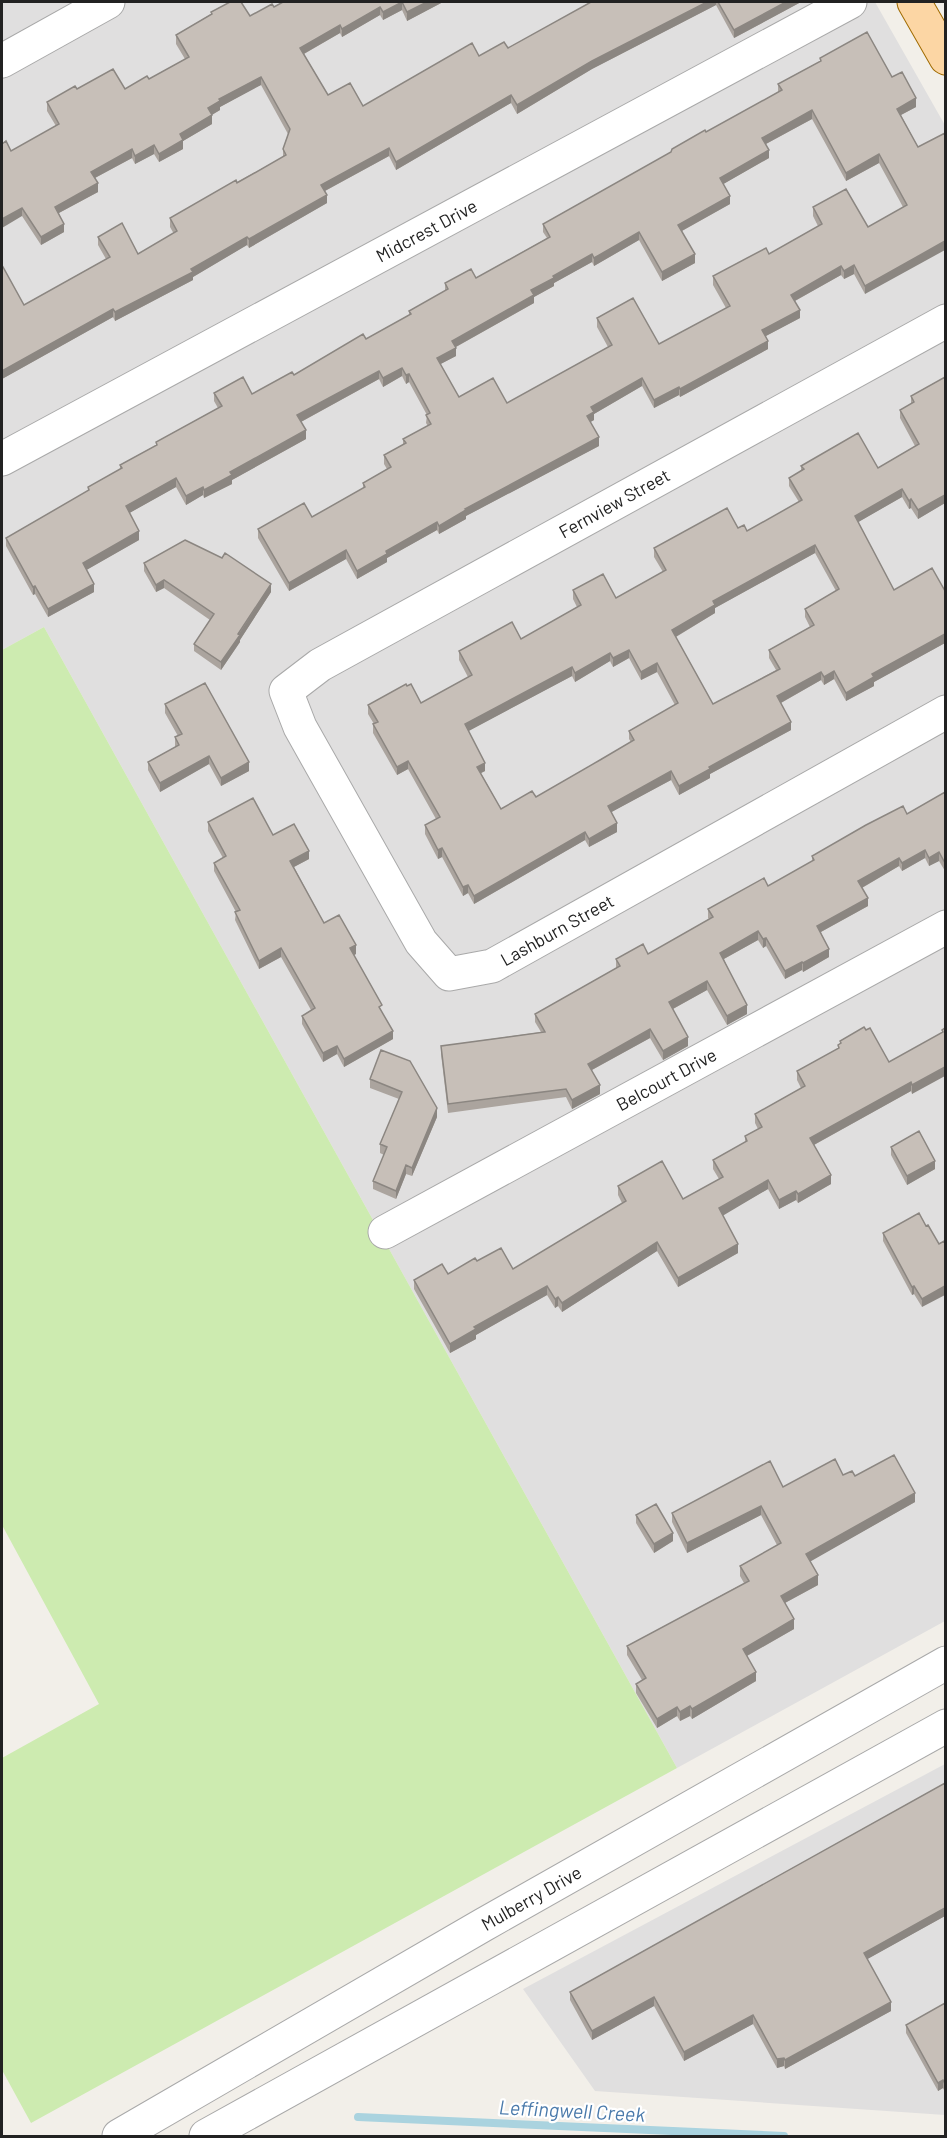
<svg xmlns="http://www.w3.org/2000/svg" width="947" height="2138" viewBox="0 0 947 2138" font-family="Barlow,sans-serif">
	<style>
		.residential { fill: #e0dfdf }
		.grass { fill: #cdebb0 }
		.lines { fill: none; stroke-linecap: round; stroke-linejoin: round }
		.stream { stroke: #aad3df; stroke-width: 8 }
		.minor-casing { stroke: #a9a9a9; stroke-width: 35 }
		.major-casing { stroke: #a06b00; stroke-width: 35 }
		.minor { stroke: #fff; stroke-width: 33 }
		.major { stroke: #fcd6a4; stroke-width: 33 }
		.wall { fill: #aba49e; fill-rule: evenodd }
		.shaded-wall { fill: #8b8681 }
		.building { fill: #c7bfb8; stroke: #8b8681; stroke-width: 1.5; fill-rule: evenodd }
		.labels { text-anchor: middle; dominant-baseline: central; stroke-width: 4.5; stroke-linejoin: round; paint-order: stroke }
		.street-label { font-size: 18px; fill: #222; stroke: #fff }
		.water-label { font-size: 20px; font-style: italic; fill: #4a7aab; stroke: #fff }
	</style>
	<rect width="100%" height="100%" fill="#f2efe9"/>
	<path class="residential" d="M2,2H875L946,127L945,1621L677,1768L44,627L2,650Z
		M945,1764V2115L595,2091L523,1989Z"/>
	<path class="grass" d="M44,627L677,1768L31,2123L2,2070V1758L99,1704L2,1525V650Z"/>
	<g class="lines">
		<path class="stream" d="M358,2117L784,2136"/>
		<g class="minor-casing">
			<g id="minor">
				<path d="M2,61L108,2"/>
				<path id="s1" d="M946,321L320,665L286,691L300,727L421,942L449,974L492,966L946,712"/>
				<path id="s2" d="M2,459L850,2"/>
				<path id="s3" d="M385,1232L946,927"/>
				<path id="s4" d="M119,2136L483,1925L946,1663"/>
				<path d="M206,2136L946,1726"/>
			</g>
		</g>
		<g class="major-casing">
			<path id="major" d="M914,2L946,58"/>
		</g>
		<use href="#minor" class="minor"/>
		<use href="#major" class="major"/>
	</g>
	<path class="wall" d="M283,2H443L407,21L402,10L383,20L380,15L342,37L340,33L304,54L328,95L363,106L479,56L508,48L591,2H801L734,38L716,5L592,69L517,114L511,103L396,170L389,156L325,191L327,203L249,248L247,245L193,277V280L115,321L113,317L2,379V268L24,305L106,259L98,245V237L138,254L174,234L170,227V218L283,157V149L288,134L261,85L256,87L220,107V110L212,115V124L183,141V149L159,162L154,154L135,164L132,158L95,178L98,192L59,213L64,232L41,245L22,216L11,151L56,126L47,111V102L77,89H125L149,79L185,59L176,44V35L211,14V12L250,16L274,7Z
		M820,58L892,77L916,107L901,115L918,147L945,133L865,294L854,274L844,279L841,275L795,301L800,318L766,336L768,349L680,397L679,395L654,408L642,386L594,414V420L590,422L599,446L466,516V519L439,534L437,530L387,558V562L357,579L346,559L289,591L258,538V529L312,517L363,488V483L387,469L384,464V455L403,445V439L428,426L426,423L427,415L409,382L406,384L402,376L383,387L379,379L301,422L306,439L232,480V484L204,498L203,495L186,505L176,487L129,513L139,540L86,570L94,592L48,617L35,594L33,595L6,546V538L88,491V487L120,469V465L156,445V442L218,408L214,401V393L252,394L294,375L366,339L409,315V311L445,291V283L476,278L547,238L543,232V224L778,92V84L820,61ZM812,119L846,181L879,163L903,207L868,227L813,207V216L818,226L769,254L713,276V285L726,308L659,344L597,318V327L608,347L507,403L459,397L440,364L456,356V347L534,303V297L554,286V283L592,262L594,266L639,240L662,281L695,263L682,231L730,204L723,184L769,158L766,144Z
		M945,377V503L918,519L911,508L909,509L902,497L858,522L894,590L945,591V643L874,682V686L846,701L834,679L824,685L821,680L781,703L791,730L710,774V778L679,795L671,780L611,812L617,832L589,847L585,840L474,904L468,893L463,896L442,857L438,859L425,834V825L436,819L408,769L397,775L373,733V724H374L368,714V705L421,703L468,677L459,660V651L521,639L577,607L573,599V590L616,598L663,572L654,557V548L738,528L747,531L799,502L789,486V478L801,471V466L878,468L915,446L900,418V410L911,404V396ZM815,553L836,591L805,609V617L810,627L769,650V658L776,670L713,704L676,637L715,613V608ZM629,658L641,680L657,672L675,705L629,731V739L631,742L600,760L536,797L501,809L481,773L485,771L468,731L572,676L575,682L610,661L613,667Z
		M144,563L271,592L240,640V642L221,670L194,651V644L210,620L164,588L156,592L144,571Z
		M165,704L249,771L221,786L209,764L160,792L148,770V762L175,747V737L178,736L165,713Z
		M945,792V871L939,861L929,866L925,858L902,871L899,866L862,888L868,906L821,932L829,957L803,972L802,970L785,979L766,946L763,948L758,940L724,959L747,1014L727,1025L707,990L673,1009L688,1046L663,1060L650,1038L592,1070L600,1094L572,1109L566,1097L448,1113L441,1054V1046L541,1032L535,1022V1014L616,968V959L648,954L709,919L708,918V909L768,886L812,862V856L907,814Z
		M208,822L273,835L309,859L294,867L324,923L356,954L354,955L382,1012L393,1039L344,1067L337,1054L323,1062L302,1024V1016L311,1010L281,957L259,969L235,920L236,912L214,871V863L223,858L208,831Z
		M945,1028L912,1094L911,1091L814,1145L831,1184L798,1203L796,1200L779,1209L768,1189L722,1215L738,1253L678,1287L657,1251L562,1312L558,1306L555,1308L547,1295L476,1335V1339L450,1353L414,1289V1280L448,1274L477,1261L513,1269L622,1203L618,1195V1186L683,1199L719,1179L713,1169V1160L745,1142V1136L758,1129L755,1123V1114L801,1088L797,1080V1071L838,1049V1045L840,1044V1041L889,1062L942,1033V1030Z
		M381,1050L437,1117L412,1176L406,1174L396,1199L373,1189V1181L384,1155L380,1153V1144L399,1099L370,1088V1079Z
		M891,1147L935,1169L907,1185L891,1155Z
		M926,1226L922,1307L914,1294L912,1295L883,1241V1233Z
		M843,1475L855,1476L915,1502L810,1561L818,1585L785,1603L794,1629L747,1656L756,1681L692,1719L690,1716L680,1721L677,1716L657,1728L636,1693V1684L642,1680L627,1655V1646L744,1583L740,1576V1566L777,1545L761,1515L687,1553L672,1522V1513L783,1487Z
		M945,1497V1509L944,1506V1498Z
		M636,1515L673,1541L654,1553L636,1523Z
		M945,1783V1916L867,1959L891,2011L785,2069L784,2066L777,2068L753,2024L684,2061L654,2006L592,2040L570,2000V1992Z
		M945,2003V2092L943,2088L938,2091L906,2033V2025Z"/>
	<path class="shaded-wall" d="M402,2V10L383,20V12Z
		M427,2H443L407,21V12Z
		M707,2H716V5L592,69L517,114V105L592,61Z
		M786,2H801L734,38V30Z
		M380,7V15L342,37V29Z
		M340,25V33L300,56V48Z
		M261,77V85L220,107V110L208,117V108L219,99Z
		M511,95V103L396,170V162Z
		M916,98V107L897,117V109Z
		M812,110V119L762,146V138Z
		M212,115V124L183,141V149L159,162V154L180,134Z
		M154,145V154L135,164V156Z
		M389,148V156L321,193V185Z
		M132,149V158L91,180V172Z
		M769,150V158L720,186V178Z
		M879,154V163L846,181V173Z
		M98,183V192L55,215V207Z
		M327,195V203L249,248V239Z
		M730,196V204L678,233V225Z
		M22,208V216L2,228V219Z
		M64,224V232L41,245V237Z
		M639,232V240L594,266V258Z
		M247,237V245L193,277V280L115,321V312Z
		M945,241V250L865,294V286Z
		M592,254V262L554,283V286L534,297V303L452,349V341L553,276Z
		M695,254V263L662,281V272Z
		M854,265V274L844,279V271Z
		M841,266V275L791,303V295Z
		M113,309V317L2,379V371Z
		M800,310V318L762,338V330Z
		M768,341V349L680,397V389Z
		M456,348V356L437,366V358Z
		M402,368V376L383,387V378Z
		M379,371V379L297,424V415Z
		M409,374V382L406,384V375Z
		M642,378V386L594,414V420L587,424V416L591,407Z
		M679,387V395L654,408V400Z
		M306,430V439L232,480V484L204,498V490L230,472Z
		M599,437V446L466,516V519L439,534V526L465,509Z
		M176,478V487L126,515V506Z
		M203,487V495L186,505V496Z
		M902,489V497L855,524V516Z
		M945,495V503L918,519V510Z
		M911,499V508L909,509V501Z
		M437,522V530L387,558V562L357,579V571L386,551Z
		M139,531V540L83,572V563Z
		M815,545V553L715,608V613L672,639V630L713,601Z
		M346,550V559L289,591V583Z
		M164,580V588L156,592V585Z
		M94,584V592L48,617V609Z
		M271,584V592L240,640V642L221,670V662Z
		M35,586V594L33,595V587Z
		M945,634V643L874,682V686L846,701V693L872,674Z
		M629,650V658L613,667V658Z
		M610,653V661L575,682V673Z
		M657,663V672L641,680V672Z
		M572,667V676L465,733V724Z
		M834,671V679L824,685V677Z
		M821,672V680L777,705V696Z
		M791,722V730L710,774V778L679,795V786L709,767Z
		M209,756V764L160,792V783Z
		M408,761V769L397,775V767Z
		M249,762V771L221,786V778Z
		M485,763V771L477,775V767Z
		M671,771V780L608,814V806Z
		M617,823V832L589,847V839Z
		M585,832V840L474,904V896Z
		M442,848V857L438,859V850Z
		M925,850V858L902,871V863Z
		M309,851V859L290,869V861Z
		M939,852V861L929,866V858Z
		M899,858V866L858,890V881Z
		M468,885V893L463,896V887Z
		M868,898V906L817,934V926Z
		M758,931V940L720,961V953Z
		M766,938V946L763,948V939Z
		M356,945V954L350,957V948Z
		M281,948V957L259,969V961Z
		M829,949V957L803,972V963Z
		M802,962V970L785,979V971Z
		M707,981V990L669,1011V1002Z
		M747,1005V1014L727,1025V1016Z
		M650,1029V1038L588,1072V1064Z
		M393,1031V1039L344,1067V1059Z
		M688,1037V1046L663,1060V1051Z
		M337,1046V1054L323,1062V1053Z
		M945,1067V1076L912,1094V1085Z
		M911,1082V1091L810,1147V1138Z
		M600,1085V1094L572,1109V1100Z
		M437,1108V1117L412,1176V1168Z
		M935,1161V1169L907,1185V1176Z
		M406,1165V1174L396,1199V1191Z
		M831,1175V1184L798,1203V1194Z
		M768,1180V1189L719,1218V1208Z
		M796,1191V1200L779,1209V1200Z
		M657,1242V1251L562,1312V1303Z
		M738,1244V1253L678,1287V1278Z
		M547,1286V1295L476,1335V1339L450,1353V1344L474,1327Z
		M914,1286V1294L912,1295V1287Z
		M945,1286V1295L922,1307V1299Z
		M558,1297V1306L555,1308V1299Z
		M915,1493V1502L806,1564V1554Z
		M761,1506V1515L687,1553V1543Z
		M673,1533V1541L654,1553V1544Z
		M818,1575V1585L781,1605V1596Z
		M794,1619V1629L743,1658V1649Z
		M756,1672V1681L692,1719V1709Z
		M690,1706V1716L680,1721V1712Z
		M677,1707V1716L657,1728V1719Z
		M945,1908V1916L864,1961V1953Z
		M654,1997V2006L592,2040V2031Z
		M891,2002V2011L785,2069V2060Z
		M753,2015V2024L684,2061V2052Z
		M784,2058V2066L777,2068V2059Z
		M943,2080V2088L938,2091V2083Z"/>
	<path class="building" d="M230,2H241L250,16L272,4L274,7L283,2H427L407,12L402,2L383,12L380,7L342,29L340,25L300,48L328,95L350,83L363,106L472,43L479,56L504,42L508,48L591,2H707L592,61L517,105L511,95L396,162L389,148L321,185L327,195L249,239L247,237L191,269L193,272L115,312L113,309L2,371V268L3,267L24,305L110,257L98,237L122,223L138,254L177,231L170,218L236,180L237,183L286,155L283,149L290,129L261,77L219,99L220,101L208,108L212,115L180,134L183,140L159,154L154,145L135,156L132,149L91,172L98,183L55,207L64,224L41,237L22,208L2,219V144L6,141L11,151L59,124L47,102L75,86L77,89L113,69L125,89L147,76L149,79L189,57L176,35L212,14L211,12Z
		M718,2H786L734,30Z
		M867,32L892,77L902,72L916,98L897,109L918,147L945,133V241L865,286L854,265L844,271L841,266L791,295L800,310L762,330L768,341L680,389L679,387L654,400L642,378L591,407L594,412L587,416L599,437L465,509L466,510L439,526L437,522L386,551L387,554L357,571L346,550L289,583L258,529L304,503L312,517L365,487L363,483L391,467L384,455L406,443L403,439L431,424L426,415L430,413L409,374L406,375L402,368L383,378L379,371L297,415L306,430L230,472L232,475L204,490L203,487L186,496L176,478L126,506L139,531L83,563L94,584L48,609L35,586L33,587L6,538L89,490L88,487L122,468L120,465L157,445L156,442L222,406L214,393L243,377L252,394L292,372L294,375L363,334L366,339L411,314L409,311L448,289L445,283L471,269L476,278L550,237L543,224L671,152L672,149L705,130L706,132L782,90L778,84L821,61L820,58ZM812,110L846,173L879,154L907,205L868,227L846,189L813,207L822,224L769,254L766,248L713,276L730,306L659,344L633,298L597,318L612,345L507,403L493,378L459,397L437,358L456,348L452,341L534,295L531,290L554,278L553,276L592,254L594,258L639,232L662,272L695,254L678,225L730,196L720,178L769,150L762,138Z
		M945,377V495L918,510L911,499L909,501L902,489L855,516L894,590L932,568L945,591V634L872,674L874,677L846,693L834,671L824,677L821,672L777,696L791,722L709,767L710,769L679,786L671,771L608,806L617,823L589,839L585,832L474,896L468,885L463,887L442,848L438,850L425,825L440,817L408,761L397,767L373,724L378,722L368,705L406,684L407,686L411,684L421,703L472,675L459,651L512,622L521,639L581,605L573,590L603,574L616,598L666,570L654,548L727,508L738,528L744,525L747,531L802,500L789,478L804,469L801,466L858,433L878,468L919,444L900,410L914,402L911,396ZM815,545L839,589L805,609L814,625L769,650L780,669L713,704L672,630L715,605L713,601ZM629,650L641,672L657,663L678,703L629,731L634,740L600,760L536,797L532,791L501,809L477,767L485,763L465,724L572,667L575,673L610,653L613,658Z
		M185,540L222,558L225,553L271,584L238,634L240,635L221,662L194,644L214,614L164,580L156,585L144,563Z
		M205,683L249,762L221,778L209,756L160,783L148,762L179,745L175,737L182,734L165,704Z
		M945,792V863L939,852L929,858L925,850L902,863L899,858L858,881L868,898L817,926L829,949L803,963L802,962L785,971L766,938L763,939L758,931L720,953L747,1005L727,1016L707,981L669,1002L688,1037L663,1051L650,1029L588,1064L600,1085L572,1100L566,1089L448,1104L441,1046L545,1032L535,1014L620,966L616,959L643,944L648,954L713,917L708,909L764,878L768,886L814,860L812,856L866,825L903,806L907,814Z
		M253,798L273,835L294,824L309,851L290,861L324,923L339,915L356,945L350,948L382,1005L379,1007L393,1031L344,1059L337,1046L323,1053L302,1016L315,1008L281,948L259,961L235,912L240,910L214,863L226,856L208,822Z
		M864,1027L866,1030L870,1028L889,1062L943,1032L942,1030L945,1028V1067L912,1085L911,1082L810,1138L831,1175L798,1194L796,1191L779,1200L768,1180L719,1208L738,1244L678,1278L657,1242L562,1303L558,1297L555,1299L547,1286L474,1327L476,1329L450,1344L414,1280L442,1264L448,1274L475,1258L477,1261L501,1248L513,1269L626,1201L618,1186L662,1161L683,1199L723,1177L713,1160L747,1141L745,1136L762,1127L755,1114L805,1086L797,1071L839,1048L838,1045L841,1043L840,1041Z
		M381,1050L410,1061L437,1108L412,1168L406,1165L396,1191L373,1181L387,1147L380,1144L402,1092L370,1079Z
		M919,1131L935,1161L907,1176L891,1147Z
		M919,1213L926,1226L928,1225L939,1244L944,1241L945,1244V1286L922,1299L914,1286L912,1287L883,1233Z
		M894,1455L915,1493L806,1554L818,1575L781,1596L794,1619L743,1649L756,1672L692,1709L690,1706L680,1712L677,1707L657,1719L636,1684L646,1678L627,1646L749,1581L740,1566L781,1543L761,1506L687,1543L672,1513L770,1461L783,1487L835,1459L843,1475L852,1471L855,1476Z
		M656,1504L673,1533L654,1544L636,1515Z
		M945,1783V1908L864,1953L891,2002L785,2060L784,2058L777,2059L753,2015L684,2052L654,1997L592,2031L570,1992Z
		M945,2003V2084L943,2080L938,2083L906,2025Z"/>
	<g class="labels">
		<g class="street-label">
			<text stroke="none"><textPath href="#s2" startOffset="482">Midcrest Drive</textPath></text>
			<text transform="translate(614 503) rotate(-29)">Fernview Street</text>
			<text stroke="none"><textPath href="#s1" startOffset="1203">Lashburn Street</textPath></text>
			<text stroke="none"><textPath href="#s3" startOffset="320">Belcourt Drive</textPath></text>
			<text stroke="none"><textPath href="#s4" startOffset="476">Mulberry Drive</textPath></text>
		</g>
		<g class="water-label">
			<text transform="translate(572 2110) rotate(3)">Leffingwell Creek</text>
		</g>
	</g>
	<rect width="947" height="2138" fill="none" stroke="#222222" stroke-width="6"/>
</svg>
